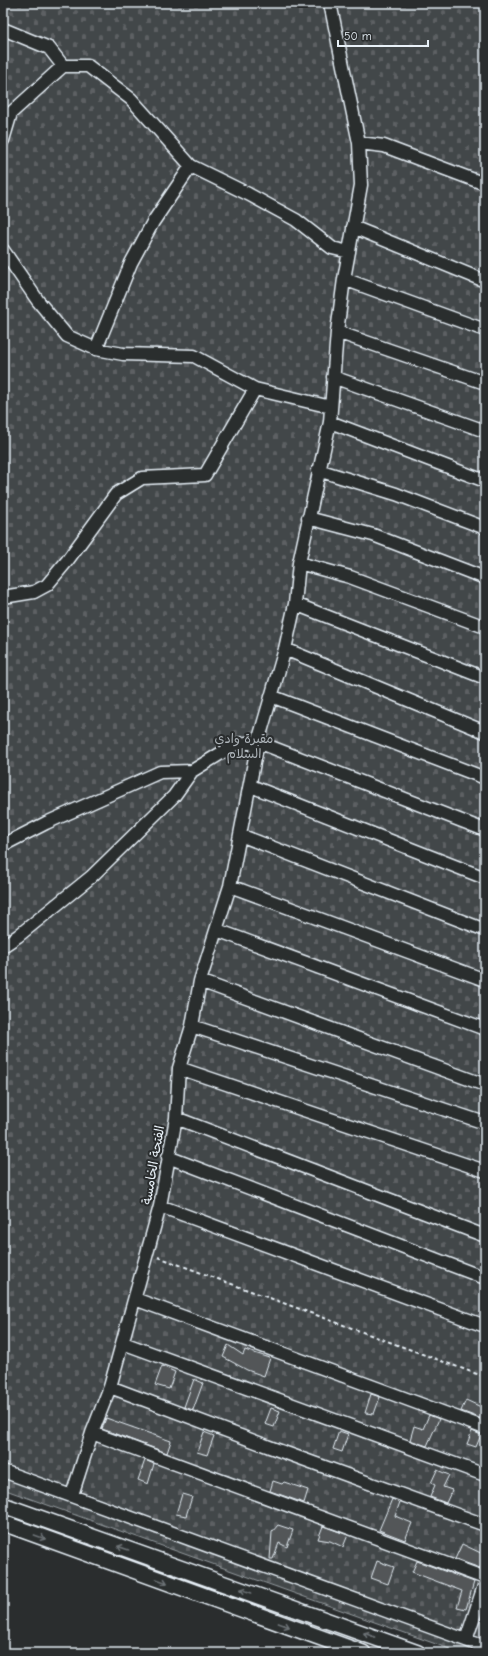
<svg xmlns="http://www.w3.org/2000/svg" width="488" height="1656" viewBox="0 0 488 1656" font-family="'Comic Neue','Playpen Sans Arabic',sans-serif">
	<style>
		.cemetery { fill: url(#cemetery-stones); stroke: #959ca0 }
		.building { fill: #535759; stroke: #e8f1f8 }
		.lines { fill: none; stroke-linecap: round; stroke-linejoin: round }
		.minor-casing { stroke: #e8f1f8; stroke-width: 15 }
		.major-casing { stroke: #e8f1f8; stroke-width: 18 }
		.path { stroke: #e8f1f8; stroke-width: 2; stroke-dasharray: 4 3; stroke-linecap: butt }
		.minor { stroke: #2a2d2e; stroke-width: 12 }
		.major { stroke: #2a2d2e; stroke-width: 15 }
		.oneway { stroke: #6c7275 }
		.labels { text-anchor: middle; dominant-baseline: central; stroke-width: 4; stroke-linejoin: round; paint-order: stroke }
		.park-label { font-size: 13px; fill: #aeb5ba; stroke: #2a2d2e }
		.street-label { font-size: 13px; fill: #e8f1f8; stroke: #2a2d2e }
	</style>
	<defs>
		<pattern id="cemetery-stones" width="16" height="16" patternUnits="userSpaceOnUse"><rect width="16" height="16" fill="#424648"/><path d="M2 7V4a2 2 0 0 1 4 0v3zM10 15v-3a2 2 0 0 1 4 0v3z" fill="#5d6163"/></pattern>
	</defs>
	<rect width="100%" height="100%" fill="#2a2d2e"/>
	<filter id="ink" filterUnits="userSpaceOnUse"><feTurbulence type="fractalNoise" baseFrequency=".025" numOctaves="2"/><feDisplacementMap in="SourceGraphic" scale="8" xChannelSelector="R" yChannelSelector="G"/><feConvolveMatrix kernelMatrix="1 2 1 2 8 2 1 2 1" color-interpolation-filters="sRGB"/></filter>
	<g filter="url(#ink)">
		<path class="cemetery" d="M3,3H485V1653H461L3,1489Z"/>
		<path class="building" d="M228,1345L243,1355L245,1350L270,1358L264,1376L247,1370L223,1357Z
			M162,1366L175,1372L169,1389L155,1385Z
			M194,1379L203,1383L193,1410L184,1407Z
			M371,1394L380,1397L374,1414L365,1413Z
			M485,1399V1420L461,1411L466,1400L481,1407Z
			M271,1408L280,1411L274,1427L265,1424Z
			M429,1415L439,1419L427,1446L410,1440L414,1426L423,1429Z
			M106,1418L171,1441L167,1453L102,1429Z
			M339,1431L348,1434L342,1452L333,1449Z
			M472,1431L481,1435L476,1447L467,1444Z
			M204,1432L214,1436L207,1455L197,1452Z
			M145,1460L154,1464L148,1484L138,1480Z
			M437,1470L449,1475L443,1487L452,1490L446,1503L430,1497L435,1485L431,1483Z
			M273,1481L282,1484L284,1482L308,1490L304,1503L270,1491Z
			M182,1494L192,1497L186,1516L176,1514Z
			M392,1499L400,1502L395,1516L412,1523L405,1540L379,1530Z
			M278,1525L293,1530L287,1547L279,1543L273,1559H270L272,1532Z
			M323,1526L348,1535L343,1547L330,1541L318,1539Z
			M462,1544L485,1555V1559L480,1568L455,1559Z
			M377,1561L394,1567L388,1584L371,1578Z
			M417,1561L474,1582L466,1609L457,1607L462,1591L412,1572Z"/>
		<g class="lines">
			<g class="minor-casing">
				<path id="minor" d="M3,29L49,48L63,66
					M3,140L11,113L63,66H88L131,99L191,166L248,194L296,220L332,248L349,252
					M359,143L384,146L485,184
					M353,227L485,281
					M3,250L38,301L67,336L96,349L123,354L194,356L255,389L331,407
					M344,279L485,330
					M337,332L485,383
					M96,349L131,263L153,222L191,166
					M333,377L485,431
					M330,422L485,481
					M318,470L396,494L485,528
					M308,518L373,535L485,578
					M299,563L350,577L485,627
					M3,597L34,592L47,585L67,561L116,494L142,478L205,475L255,389
					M295,604L485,678
					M285,649L485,732
					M271,696L485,778
					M251,786L485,878
					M240,835L485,930
					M3,845L46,823L160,772L192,771L236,744L258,742L485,830
					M230,886L485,980
					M217,930L485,1029
					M3,946L18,936L91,877L174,796L192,771
					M200,981L485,1085
					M192,1026L485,1123
					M179,1068L485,1171
					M176,1118L485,1236
					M168,1157L485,1278
					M160,1206L485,1326
					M135,1299L485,1428
					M123,1343L485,1475
					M110,1387L275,1449L485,1525
					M92,1433L485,1578
					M3,1471L485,1647
					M72,1495L92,1433L110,1387L160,1206L176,1118L179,1068L192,1026L200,981L230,886L258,742L285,649L295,604L299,563L330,422L337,332L344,279L361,185L359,143L330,3
					M466,1640L485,1583"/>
			</g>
			<g class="major-casing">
				<path id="major" d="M3,1505L418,1653
					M3,1523L363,1653"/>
			</g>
			<path class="path" d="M158,1257L485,1377"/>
			<use href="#minor" class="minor"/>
			<use href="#major" class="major"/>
		</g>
		<defs><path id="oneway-shaft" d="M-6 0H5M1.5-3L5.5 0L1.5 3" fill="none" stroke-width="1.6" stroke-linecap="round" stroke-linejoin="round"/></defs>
		<g class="oneway">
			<use href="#oneway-shaft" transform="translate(40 1537) rotate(20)"/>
			<use href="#oneway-shaft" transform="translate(123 1548) rotate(-161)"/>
			<use href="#oneway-shaft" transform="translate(162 1581) rotate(20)"/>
			<use href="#oneway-shaft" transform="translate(246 1591) rotate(-161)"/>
			<use href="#oneway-shaft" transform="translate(284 1625) rotate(20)"/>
			<use href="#oneway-shaft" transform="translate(369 1635) rotate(-160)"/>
		</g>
	</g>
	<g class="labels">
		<g class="park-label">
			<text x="244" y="738">مقبرة وادي<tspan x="244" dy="15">السلام</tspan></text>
		</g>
		<g class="street-label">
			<text transform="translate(153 1165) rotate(-80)">الفتحة الخامسة</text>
		</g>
	</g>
	<rect width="488" height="1656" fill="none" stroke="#2a2d2e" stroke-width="16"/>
	<rect x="8" y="8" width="472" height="1640" fill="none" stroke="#e8f1f8" stroke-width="1.5" filter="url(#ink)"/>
	<path d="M338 40v6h90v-6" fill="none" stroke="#e8f1f8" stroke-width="2"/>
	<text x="344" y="40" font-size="12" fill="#e8f1f8" stroke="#2a2d2e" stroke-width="3" paint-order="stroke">50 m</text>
</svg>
